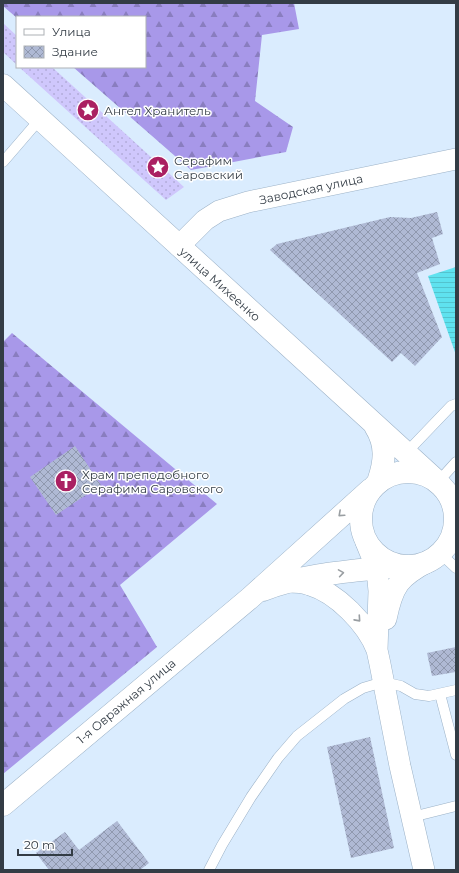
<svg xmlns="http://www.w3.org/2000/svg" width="459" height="873" viewBox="0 0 459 873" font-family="Montserrat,sans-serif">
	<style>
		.grass { fill: url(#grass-dots) }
		.forest { fill: url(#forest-firs) }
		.water { fill: url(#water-rules) }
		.building { fill: url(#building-cross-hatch) }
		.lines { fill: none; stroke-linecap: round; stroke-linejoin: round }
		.service-casing { stroke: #9cb2c7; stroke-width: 11 }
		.minor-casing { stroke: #9cb2c7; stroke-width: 22 }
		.tertiary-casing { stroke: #9cb2c7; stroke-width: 23 }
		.service { stroke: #fff; stroke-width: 10 }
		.minor { stroke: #fff; stroke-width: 21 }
		.tertiary { stroke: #fff; stroke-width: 22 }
		.oneway { stroke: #999ea2 }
		.labels { text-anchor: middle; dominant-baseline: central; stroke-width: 3; stroke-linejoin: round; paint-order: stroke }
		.poi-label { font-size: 12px; fill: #333c45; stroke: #fff; text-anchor: start }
		.street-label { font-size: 12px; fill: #333c45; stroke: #fff }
	</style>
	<defs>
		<pattern id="grass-dots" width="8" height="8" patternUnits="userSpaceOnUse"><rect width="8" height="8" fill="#cfc7fc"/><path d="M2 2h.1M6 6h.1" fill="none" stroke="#b2acd9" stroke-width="1.8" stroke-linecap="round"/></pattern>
		<pattern id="forest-firs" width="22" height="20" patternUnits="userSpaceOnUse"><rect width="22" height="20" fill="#a898e9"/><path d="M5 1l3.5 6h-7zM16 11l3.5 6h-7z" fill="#897dbf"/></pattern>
		<pattern id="water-rules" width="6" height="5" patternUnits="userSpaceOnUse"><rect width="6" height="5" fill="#5fe2ef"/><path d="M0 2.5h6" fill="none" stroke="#53c3ce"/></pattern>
		<pattern id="building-cross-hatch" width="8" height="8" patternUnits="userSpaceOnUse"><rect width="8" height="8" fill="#afb9d4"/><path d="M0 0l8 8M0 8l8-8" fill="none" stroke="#8f98ae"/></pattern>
	</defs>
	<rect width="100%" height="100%" fill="#daecfe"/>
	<path class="grass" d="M3,23L17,36V65L3,52Z
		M19,67H52L184,187L166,200Z"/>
	<path class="forest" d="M3,3H294L299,29L262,35L255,101L293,127L286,152L191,170L73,67H145V17H17V18L3,6Z
		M12,333L217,504L120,585L157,647L3,774V342Z"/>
	<path class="water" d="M456,267V355L428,276Z"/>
	<path class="building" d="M437,212L443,234L432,238L440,264L417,273L442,337L415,366L401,353L392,362L270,250L277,244L390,217L411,218Z
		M75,446L101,485L56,515L30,477Z
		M456,647V672L432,676L427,653Z
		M370,737L394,848L351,858L327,747Z
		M117,821L149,863L140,870H49L36,853L65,832L79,850Z"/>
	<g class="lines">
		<g class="service-casing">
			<path id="service" d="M3,162L40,119
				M406,453L451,406L456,404
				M438,482L456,462
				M440,553L456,568
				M440,694L456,755
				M412,817L456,806
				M209,870L222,845L251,797L278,758L297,736L344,699L363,688L383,682L401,686L415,694L429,696L456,690"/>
		</g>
		<g class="minor-casing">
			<path id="minor" d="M179,246L205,220L219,211L248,202L456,159
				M366,542L377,569L379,591L377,650L380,664L400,766L424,870
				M289,582C296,582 303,582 310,585C337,593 367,624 377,650
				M386,619C393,585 399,577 429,561"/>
		</g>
		<g class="tertiary-casing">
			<path id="tertiary" d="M3,85L438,482
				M375,426C387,445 385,462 378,482
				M361 519a47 47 0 1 1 94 0a47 47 0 1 1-94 0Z
				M263,590C306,573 355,571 400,566
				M3,805L250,598L371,489"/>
		</g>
		<use href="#service" class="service"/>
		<use href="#minor" class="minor"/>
		<use href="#tertiary" class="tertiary"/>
	</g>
	<defs><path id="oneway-chevron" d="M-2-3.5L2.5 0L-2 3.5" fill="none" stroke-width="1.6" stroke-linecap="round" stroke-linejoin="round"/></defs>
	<g class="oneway">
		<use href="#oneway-chevron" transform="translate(341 514) rotate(138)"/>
		<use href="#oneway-chevron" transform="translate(341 573) rotate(-9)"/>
		<use href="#oneway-chevron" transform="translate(358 619) rotate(48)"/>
	</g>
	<defs>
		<g id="sight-disc" transform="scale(1.15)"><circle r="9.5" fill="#aa2062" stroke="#fff"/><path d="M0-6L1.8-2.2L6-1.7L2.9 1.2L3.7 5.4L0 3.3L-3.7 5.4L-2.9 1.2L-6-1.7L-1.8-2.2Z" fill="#fff"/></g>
		<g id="church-disc" transform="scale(1.15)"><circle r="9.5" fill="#aa2062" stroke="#fff"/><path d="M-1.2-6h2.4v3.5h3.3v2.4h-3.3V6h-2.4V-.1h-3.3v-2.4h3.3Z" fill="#fff"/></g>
	</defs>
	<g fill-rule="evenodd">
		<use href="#sight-disc" x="88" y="110"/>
		<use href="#sight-disc" x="158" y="167"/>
		<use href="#church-disc" x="66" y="481"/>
	</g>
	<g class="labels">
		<g class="poi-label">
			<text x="104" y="110">Ангел Хранитель</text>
			<text x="174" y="160">Серафим<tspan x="174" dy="14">Саровский</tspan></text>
			<text x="82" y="474">Храм преподобного<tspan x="82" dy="14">Серафима Саровского</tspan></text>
		</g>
		<g class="street-label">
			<text transform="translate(311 189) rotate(-12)">Заводская улица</text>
			<text transform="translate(220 284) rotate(42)">улица Михеенко</text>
			<text transform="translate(126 701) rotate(-40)">1-я Овражная улица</text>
		</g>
	</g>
	<rect width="459" height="873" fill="none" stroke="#333c45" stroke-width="8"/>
	<rect x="16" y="16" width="130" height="52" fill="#ffffff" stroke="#adb1b5"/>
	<rect x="24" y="29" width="20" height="6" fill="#ffffff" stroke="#adb1b5"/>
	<text x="52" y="36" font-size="12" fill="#333c45">Улица</text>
	<rect x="24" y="46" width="20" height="12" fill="url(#building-cross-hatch)" stroke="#adb1b5"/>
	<text x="52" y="56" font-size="12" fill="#333c45">Здание</text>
	<path d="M18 849v6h54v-6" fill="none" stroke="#333c45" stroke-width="2"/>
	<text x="24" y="849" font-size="12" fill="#333c45" stroke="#ffffff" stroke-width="3" paint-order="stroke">20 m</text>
</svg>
